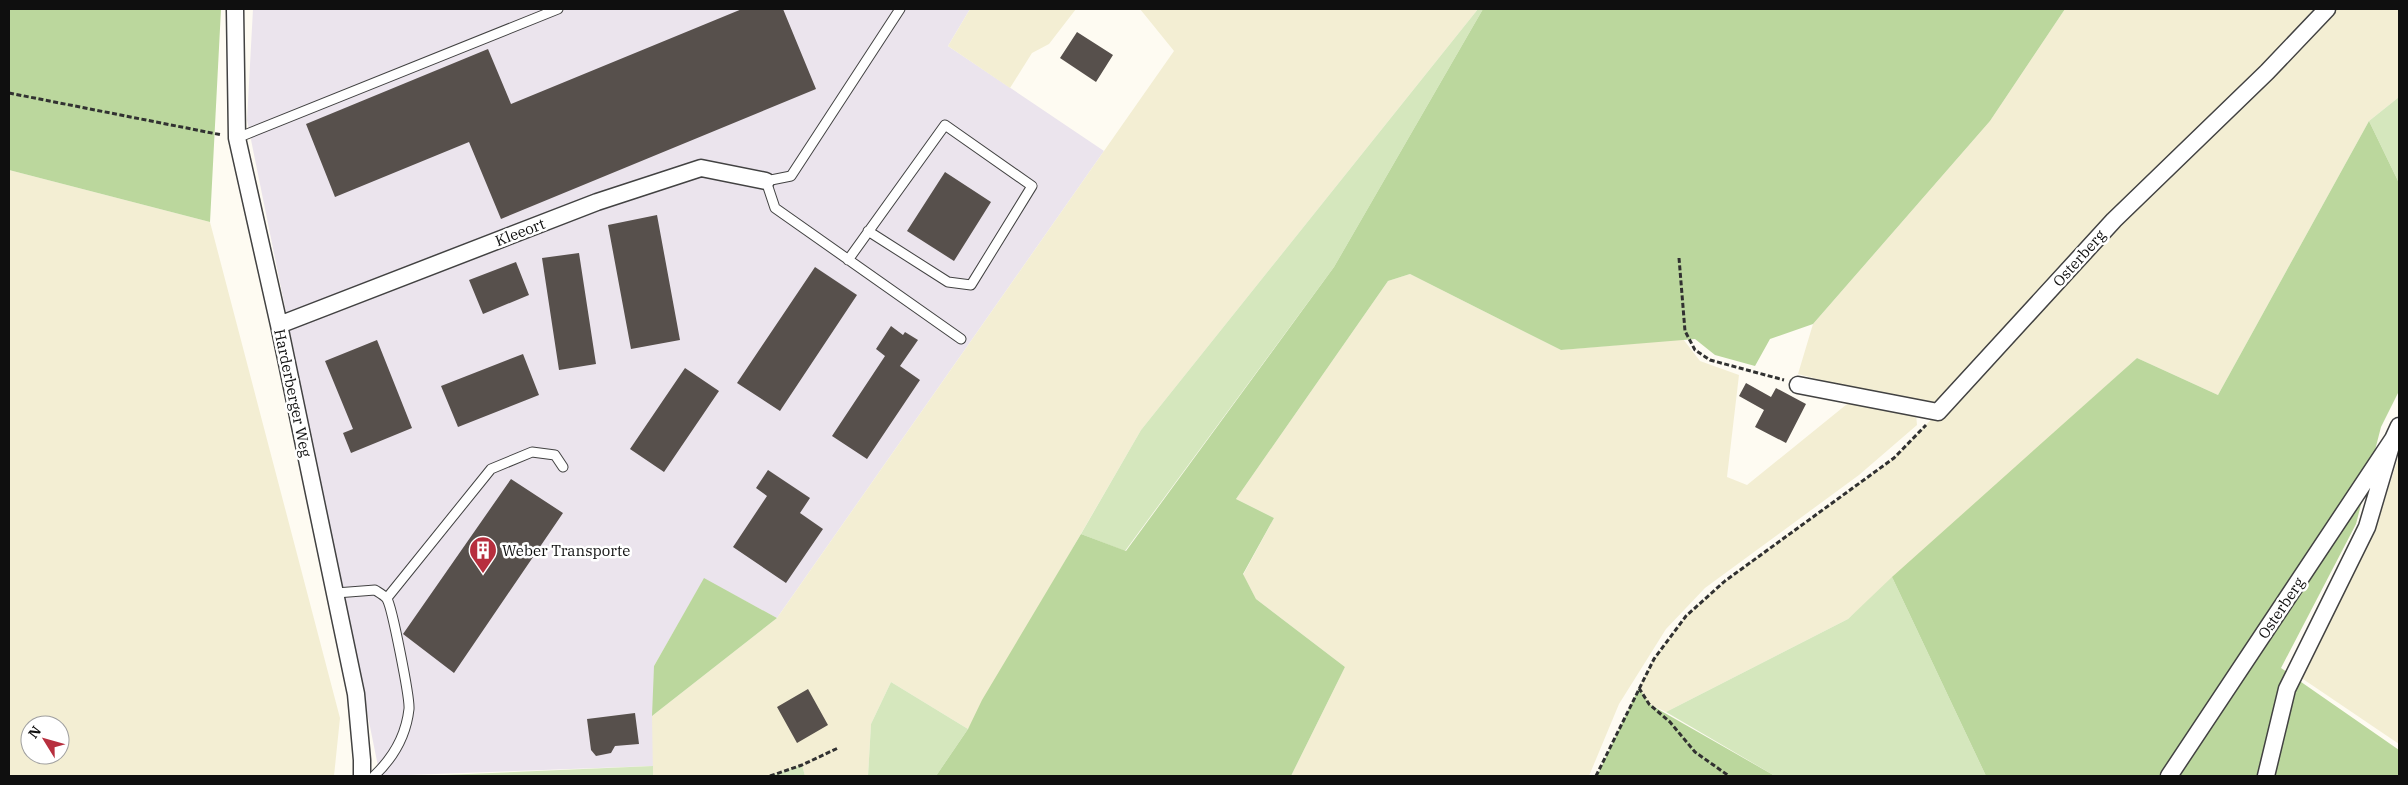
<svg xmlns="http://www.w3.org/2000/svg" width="2408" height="785" viewBox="0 0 2408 785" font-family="'IBM Plex Serif',serif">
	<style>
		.industrial { fill: #ebe4ed }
		.farmland { fill: #f3eed3; fill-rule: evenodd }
		.green { fill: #d5e7bd }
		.forest { fill: #bbd79d }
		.building { fill: #57504c }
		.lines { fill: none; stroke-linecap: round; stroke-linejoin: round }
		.lane-casing { stroke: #424242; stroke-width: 11 }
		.street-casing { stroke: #424242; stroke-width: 19 }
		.path { stroke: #313131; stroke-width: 3; stroke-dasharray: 5 2.5; stroke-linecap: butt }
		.lane { stroke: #fff; stroke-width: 9 }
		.street { stroke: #fff; stroke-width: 16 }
		.labels { text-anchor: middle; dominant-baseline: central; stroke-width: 5; stroke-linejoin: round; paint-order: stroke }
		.street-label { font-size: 15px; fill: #0f0f0f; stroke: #fff }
		.poi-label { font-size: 15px; fill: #0f0f0f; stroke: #fff; text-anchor: start }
	</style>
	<rect width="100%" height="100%" fill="#fefbf2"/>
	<path class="industrial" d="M253,9H970L948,46L1104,151L777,618L704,579L654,666L653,766L380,776L247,120Z"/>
	<path class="farmland" d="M970,9H1076L1049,44L1032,53L1010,88L948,46Z
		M1140,9H1478L1141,430L968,729L891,682L871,724L868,776H805L802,765L770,776H653L652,716L777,618L1174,51Z
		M2065,9H2318L1952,392L1934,404L1920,406L1798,374L1813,324L1990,121Z
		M2327,9H2399V97L2369,121L2218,395L2137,358L1848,619L1666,712L1649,704L1639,688L1654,659L1686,616L1725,581L1894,458Z
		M9,170L210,222L340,718L334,776H9ZM30,725H60V755H30Z
		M1410,274L1561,350L1683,339L1700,361L1739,375L1727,477L1747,485L1852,400L1916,414L1917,425L1859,475L1705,588L1666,629L1619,704L1589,776H1291L1345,667L1256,599L1243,575L1274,518L1236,499L1388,281Z
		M2399,455V744L2300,677L2375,530Z"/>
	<path class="green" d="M1478,9H1483L1334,267L1125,551L1081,534L1141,430Z
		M2399,97V183L2369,121Z
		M1892,577L1986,776H1775L1666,712L1848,619Z
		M891,682L968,729L936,776H868L871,724Z
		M802,765L805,776H770Z
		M653,766V776H420Z"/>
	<path class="forest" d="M9,9H221L210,222L9,170Z
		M1483,9H2065L1990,121L1813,324L1770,339L1755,366L1715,355L1695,339L1561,350L1410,274L1388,281L1236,499L1274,518L1243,574L1256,599L1345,667L1291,776H936L968,729L982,700L1081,534L1126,551L1334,267Z
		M2369,121L2399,183V391L2381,427L2356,524L2281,668L2399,750V776H1986L1892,577L2137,358L2218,395Z
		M704,578L777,618L652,716L654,666Z
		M1639,688L1649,704L1775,776H1597Z"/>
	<path class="building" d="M742,9H783L816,89L501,219L469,142L335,197L306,124L488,49L511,104Z
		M1077,32L1113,55L1096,82L1060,58Z
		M945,172L991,202L954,261L907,231Z
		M657,215L680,340L631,349L608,225Z
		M579,253L596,364L559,370L542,258Z
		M516,262L529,295L483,314L469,280Z
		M815,267L857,295L780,411L737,383Z
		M891,326L903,335L905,332L918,340L900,366L920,380L867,459L832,436L885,356L876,349Z
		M377,340L412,428L351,453L343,433L353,429L325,361Z
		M523,354L539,395L458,427L441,386Z
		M685,368L719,391L664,472L630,449Z
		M1746,383L1771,397L1776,388L1806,404L1786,443L1755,427L1764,410L1739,396Z
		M768,470L810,498L800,513L823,529L786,583L733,547L767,496L756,488Z
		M511,479L563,513L454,673L403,634Z
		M808,689L828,725L797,743L777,707Z
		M635,713L639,744L615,746L611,753L596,756L591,750L587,719Z"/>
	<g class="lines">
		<g class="lane-casing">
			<path id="lane" d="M900,9L791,176L766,181L775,208L961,339
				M237,138L558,9
				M848,260L945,125L1032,186L971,285L948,282L868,231
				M336,593L375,590C378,592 384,595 387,599C392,607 410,698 409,709C406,736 393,758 374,776
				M387,598L491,469L532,452L555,455L563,467"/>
		</g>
		<g class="street-casing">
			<path id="street" d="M235,9L237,138L279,325L356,694L362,760V776
				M279,325L597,202L701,168L766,181
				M1798,385L1938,412L2114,220L2267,72L2327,9
				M2169,776L2393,439
				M2266,776L2287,689L2367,527L2393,439L2399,426"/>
		</g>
		<path class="path" d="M9,93L222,135
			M1679,258L1685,331L1695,350L1710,360L1784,380
			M1639,688L1649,704L1670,722L1695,752L1729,776
			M770,776L802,765L838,748
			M1596,776L1654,659L1686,616L1725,581L1894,458L1926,425"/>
		<use href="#lane" class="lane"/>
		<use href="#street" class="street"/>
	</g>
	<defs>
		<g id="building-pin" transform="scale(1.4375)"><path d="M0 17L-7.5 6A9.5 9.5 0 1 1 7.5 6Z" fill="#b72f3e" stroke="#fff"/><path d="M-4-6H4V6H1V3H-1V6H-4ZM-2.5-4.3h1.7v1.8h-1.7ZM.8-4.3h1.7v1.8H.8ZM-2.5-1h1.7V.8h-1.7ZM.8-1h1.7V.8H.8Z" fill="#fff"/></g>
	</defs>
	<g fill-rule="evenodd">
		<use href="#building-pin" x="483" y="550"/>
	</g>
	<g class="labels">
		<g class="street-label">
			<text transform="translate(520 232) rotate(-21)">Kleeort</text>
			<text transform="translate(2079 258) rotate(-48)">Osterberg</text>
			<text transform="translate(293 393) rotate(78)">Harderberger Weg</text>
			<text transform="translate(2281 608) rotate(-56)">Osterberg</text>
		</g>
		<g class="poi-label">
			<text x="502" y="550">Weber Transporte</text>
		</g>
	</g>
	<rect width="2408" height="785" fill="none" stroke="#0f0f0f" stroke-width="20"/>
	<g transform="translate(45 740) rotate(307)"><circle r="24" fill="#ffffff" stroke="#9f9f9f"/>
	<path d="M0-4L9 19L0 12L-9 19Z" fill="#b72f3e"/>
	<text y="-8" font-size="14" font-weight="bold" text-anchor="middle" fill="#0f0f0f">N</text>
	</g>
</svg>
